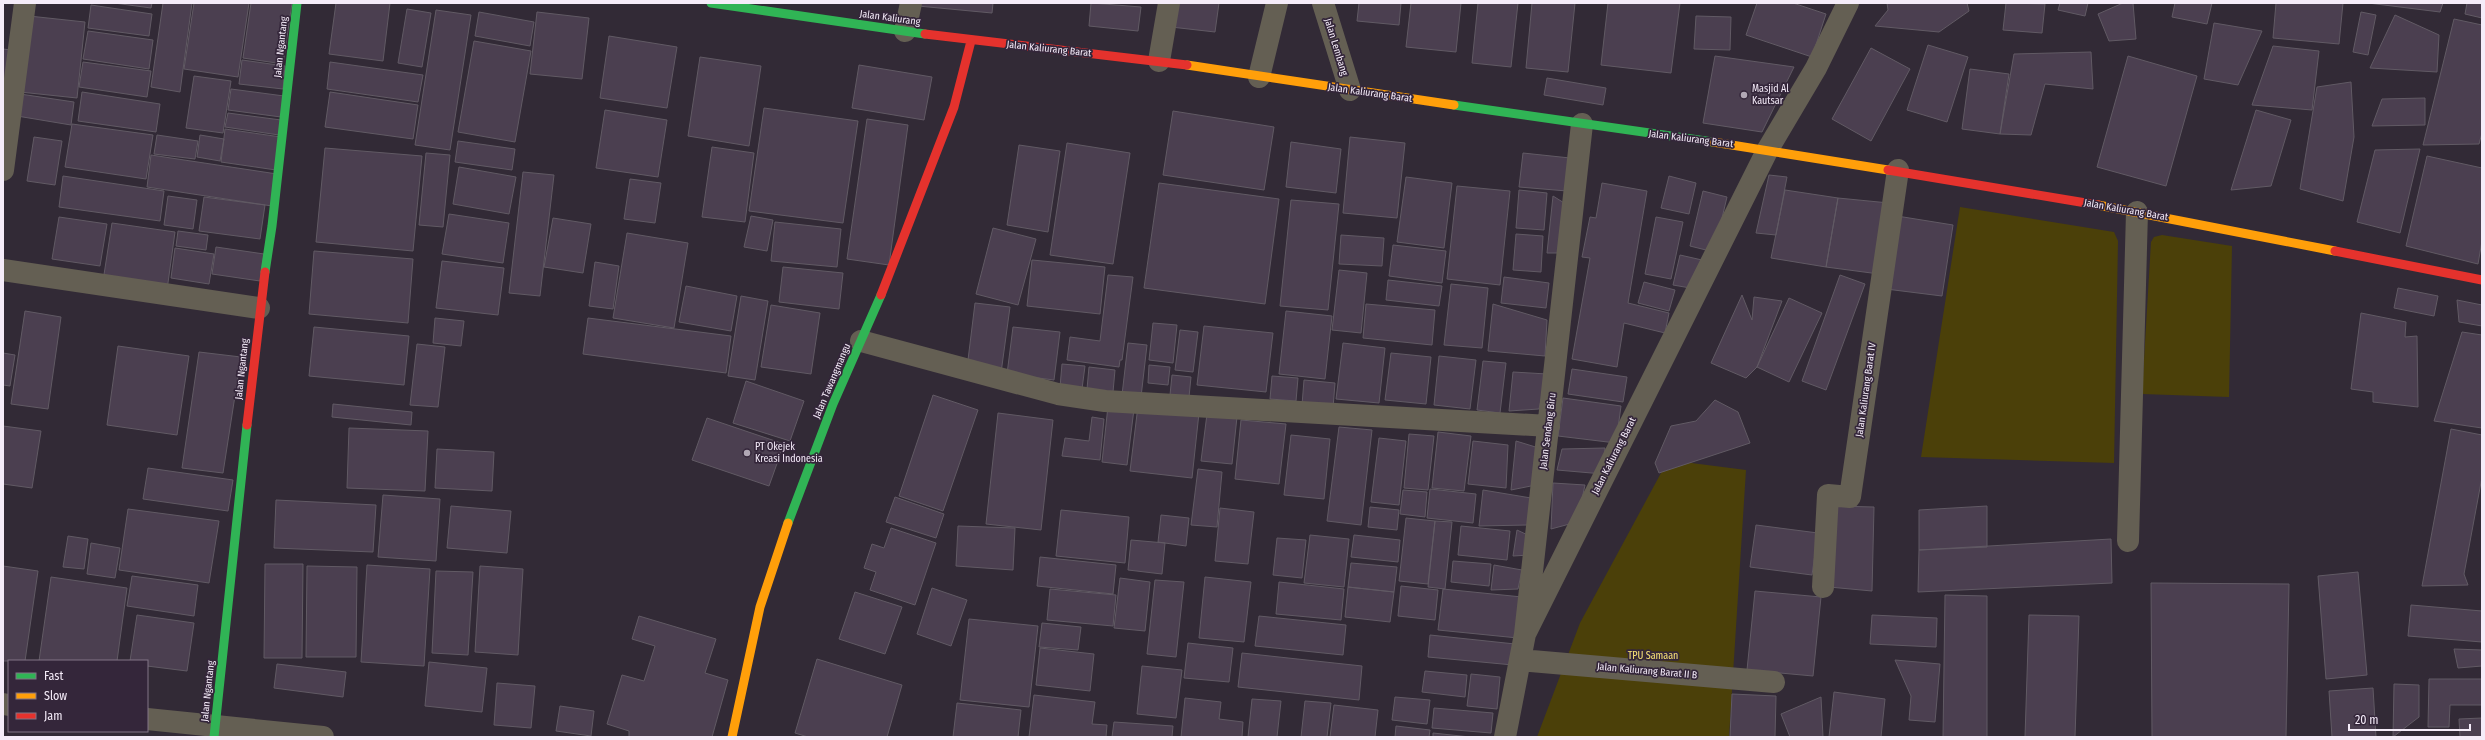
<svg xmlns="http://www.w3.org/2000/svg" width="2485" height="740" viewBox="0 0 2485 740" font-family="'Fira Sans Condensed',sans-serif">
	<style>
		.green { fill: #4b4009 }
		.building { fill: #4b3f50; stroke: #615a64 }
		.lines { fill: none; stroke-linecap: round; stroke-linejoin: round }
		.street { stroke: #645f53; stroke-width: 22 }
		.fast { stroke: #30b455; stroke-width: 9 }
		.slow { stroke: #ff9f0a; stroke-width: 9 }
		.jam { stroke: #e5322d; stroke-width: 9 }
		.poi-dot { fill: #b1a8b5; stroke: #34263a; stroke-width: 1.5 }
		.labels { text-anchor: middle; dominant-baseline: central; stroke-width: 3.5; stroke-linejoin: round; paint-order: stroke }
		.street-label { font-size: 10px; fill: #f5ecf9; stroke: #34263a }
		.poi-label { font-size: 10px; fill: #f5ecf9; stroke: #34263a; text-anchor: start }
		.park-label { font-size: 10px; fill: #fae475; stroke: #34263a }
	</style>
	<rect width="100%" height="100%" fill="#322a36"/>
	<path class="green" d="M1960,207L2114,232L2118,241L2114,463L1921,457Z
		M2162,235L2232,246L2229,397L2142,394L2151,242L2154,237Z
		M1668,460L1746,470L1729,737H1537L1580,623Z"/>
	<path class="building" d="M114,3H152L151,8Z
		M163,3H192L180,92L151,87Z
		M194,3H249L238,77L184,69Z
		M251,3H292L283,64L243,58Z
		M336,3H390L383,61L329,54Z
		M918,3H993L992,13L918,6Z
		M1091,3L1141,7L1138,31L1089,26Z
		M1173,3H1219L1215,32L1171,27Z
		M1359,3H1401L1399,25L1357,21Z
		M1411,3H1461L1456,52L1406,47Z
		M1478,3H1518L1511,67L1472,63Z
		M1532,3H1575L1568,72L1526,68Z
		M1608,3H1680L1671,73L1601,65Z
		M1757,3H1793L1826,14L1812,57L1746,35Z
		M1887,3H1967L1969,11L1939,32L1875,26L1888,10Z
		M2006,3L2045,4L2042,33L2003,30Z
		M2060,3H2088L2085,16L2058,10Z
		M2123,3H2133L2136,39L2109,41L2098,14Z
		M2175,3H2212L2207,24L2172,17Z
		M2276,3H2343L2339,44L2273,38Z
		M2368,3H2443L2440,12Z
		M2467,3H2482V18L2465,14Z
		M91,5L152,14L149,36L88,28Z
		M407,9L431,13L422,67L398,63Z
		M436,10L471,15L450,150L415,145Z
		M479,12L534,22L530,46L475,36Z
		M537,12L589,18L582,79L530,74Z
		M2361,12L2376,15L2368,55L2353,52Z
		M2395,15L2439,35L2437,72L2370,68Z
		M29,16L85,22L77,98L20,92Z
		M1696,16L1731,17L1730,50L1694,49Z
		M2454,19L2482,25V133L2479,144L2423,145Z
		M2214,23L2262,31L2238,85L2204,79Z
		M88,31L153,40L149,69L83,59Z
		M609,36L677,47L667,108L600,98Z
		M474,41L531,51L515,142L458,132Z
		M1928,45L1968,57L1947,122L1907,110Z
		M2273,46L2319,51L2312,110L2252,105Z
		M1871,48L1910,69L1871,141L1832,119Z
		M3,49L11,50L3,100Z
		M2091,52L2093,89L2045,84L2031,135L2000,134L2014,54Z
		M1715,56L1794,67L1762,132L1703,123Z
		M2128,56L2197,76L2166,186L2097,167Z
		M700,57L761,66L749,146L688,136Z
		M242,60L285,66L283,89L239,84Z
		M83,62L151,71L147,97L79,87Z
		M330,62L423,75L418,102L327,89Z
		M859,65L932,77L924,120L852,108Z
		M1970,69L2009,74L2000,134L1962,129Z
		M194,76L231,81L223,133L186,128Z
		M1547,78L1606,88L1603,105L1544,95Z
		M2351,82L2354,137L2343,201L2300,189L2317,87Z
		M231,89L284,96L281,117L228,110Z
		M82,92L160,104L156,132L78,121Z
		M330,92L418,105L413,139L325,127Z
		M20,94L74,102L71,125L17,116Z
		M2425,98V125L2372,126L2382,99Z
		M764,108L858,121L843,223L749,211Z
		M605,110L667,120L658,177L596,168Z
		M2256,110L2291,120L2271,186L2231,190Z
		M1173,111L1274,127L1264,190L1163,175Z
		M228,113L281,120L279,135L225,127Z
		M867,119L908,125L889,265L847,259Z
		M72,124L153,135L146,179L65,167Z
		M225,129L281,137L276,170L221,162Z
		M157,135L198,141L195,159L154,154Z
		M200,135L224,139L220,161L197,157Z
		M34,137L62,141L55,185L27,181Z
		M1350,137L1405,143L1397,218L1343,213Z
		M458,141L515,149L512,170L455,162Z
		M1291,142L1341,149L1336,193L1286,187Z
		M1067,143L1130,153L1113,264L1050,255Z
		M1019,145L1060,151L1048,232L1007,225Z
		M712,147L754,153L745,222L702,217Z
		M325,148L422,156L413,251L316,242Z
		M2420,149L2400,233L2357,222L2375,150Z
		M426,153L450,155L443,227L419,225Z
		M1523,153L1570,158L1567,191L1519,187Z
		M151,155L277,174L272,206L147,187Z
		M2427,156L2482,168V241L2478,264L2406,246Z
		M459,167L516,177L509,214L453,204Z
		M523,172L554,175L540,296L509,293Z
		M1769,175L1787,177L1776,235L1756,233Z
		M63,176L164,191L160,221L59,207Z
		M1669,176L1696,183L1689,214L1661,208Z
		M1406,177L1452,183L1444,248L1397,242Z
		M630,179L661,183L655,223L624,219Z
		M1159,183L1279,199L1265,304L1144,288Z
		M1602,183L1647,191L1628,303L1669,313L1665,333L1624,323L1617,367L1572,359L1590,258L1582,257L1590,217L1596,218Z
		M1457,186L1510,191L1500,285L1447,279Z
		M1519,190L1547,193L1544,230L1516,228Z
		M1785,190L1838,198L1826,267L1771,258Z
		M1703,191L1727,197L1714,252L1690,246Z
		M168,196L197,200L193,229L164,225Z
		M1553,196L1569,206L1559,253H1547Z
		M204,197L265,205L260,239L199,231Z
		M1838,198L1889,203L1879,274L1826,267Z
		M1291,200L1339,204L1328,310L1280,306Z
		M449,214L509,223L503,263L442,254Z
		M751,216L773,220L767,251L744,247Z
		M1897,216L1953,225L1942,296L1886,289Z
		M59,217L107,224L100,266L52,259Z
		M1656,217L1683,222L1671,279L1645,274Z
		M553,218L591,224L583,273L544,267Z
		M775,222L841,229L837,267L771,261Z
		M112,223L175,232L167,290L103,281Z
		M993,228L1036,239L1018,305L976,294Z
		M178,231L208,235L206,250L176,246Z
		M627,233L688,243L674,328L613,318Z
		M1516,234L1543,236L1541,272L1513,270Z
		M1341,235L1384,238L1382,266L1339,264Z
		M1393,245L1446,251L1442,283L1389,276Z
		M216,247L264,254L260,281L212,274Z
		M175,248L214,254L209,284L171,278Z
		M314,251L413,259L408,323L309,314Z
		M1680,255L1702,260L1696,289L1673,285Z
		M1032,260L1105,267L1100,314L1027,306Z
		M442,261L504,268L498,315L436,308Z
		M595,262L619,266L613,309L589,306Z
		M783,267L843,273L839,309L779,302Z
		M1339,270L1367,273L1361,333L1332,330Z
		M1108,275L1133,277L1122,360H1120L1119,367L1067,360L1070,337L1100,341Z
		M1840,275L1865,284L1826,390L1802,381Z
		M1504,277L1549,283L1546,308L1501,303Z
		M1388,280L1442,286L1439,306L1386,300Z
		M1644,282L1675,290L1669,311L1638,303Z
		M1451,284L1488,288L1482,348L1444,345Z
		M686,286L737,296L731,331L679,322Z
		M2398,288L2438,296L2434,316L2394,308Z
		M1742,295L1752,320L1754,297L1782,301L1757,367L1746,378L1711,363Z
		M741,296L768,301L755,380L728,376Z
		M1789,298L1822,313L1789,382L1757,367Z
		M2457,300L2482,305V326L2459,322Z
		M975,303L1010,307L1001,373L967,368Z
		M1366,304L1435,310L1432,345L1363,338Z
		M1493,304L1547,320L1545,356L1488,351Z
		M771,305L820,313L811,374L761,367Z
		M25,311L61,317L48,409L11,404Z
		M1286,311L1332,316L1325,379L1279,374Z
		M2361,313L2406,322L2405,337L2417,336L2418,407L2373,402V392L2351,389Z
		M435,318L464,321L461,346L433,343Z
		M588,318L731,336L726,373L583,354Z
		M1153,323L1177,325L1173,363L1149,360Z
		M1204,326L1273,333L1266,392L1197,385Z
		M314,327L409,336L404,385L309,376Z
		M1013,327L1060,332L1054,380L1007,374Z
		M1180,330L1198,332L1193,372L1175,370Z
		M2462,332L2482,335V428L2434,421Z
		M1128,343L1147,345L1141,397L1122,395Z
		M1343,343L1385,348L1379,403L1336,399Z
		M417,344L445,347L438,407L410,405Z
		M118,346L189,356L177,435L107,425Z
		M199,352L241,357L223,473L182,468Z
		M3,353L15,355L10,386L3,385Z
		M1391,353L1431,357L1426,404L1385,400Z
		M1439,356L1476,360L1470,409L1434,405Z
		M1483,361L1506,363L1500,413L1477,410Z
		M1062,364L1085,366L1082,389L1060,387Z
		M1149,365L1170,367L1168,385L1148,383Z
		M1089,367L1115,370L1113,392L1087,389Z
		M1572,369L1627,377L1623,402L1568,394Z
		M1513,372L1547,374L1539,409L1509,411Z
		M1172,375L1191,377L1189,397L1170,395Z
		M1272,376L1298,378L1296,401L1270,399Z
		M1304,380L1335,383L1333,408L1302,405Z
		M746,381L804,401L790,441L733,423Z
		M933,395L978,410L943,511L899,496Z
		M1563,398L1621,406L1616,443L1558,436Z
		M1715,400L1738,412L1750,443L1659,473L1655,463L1671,426L1696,421Z
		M333,404L412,412L411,425L332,417Z
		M1108,406L1134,409L1127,465L1102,462Z
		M1138,406L1199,413L1192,478L1130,471Z
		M998,413L1053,420L1041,530L986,524Z
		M1207,414L1237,417L1232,464L1201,461Z
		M1092,417L1104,419L1100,460L1062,456L1065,438L1089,441Z
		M707,418L784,444L769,486L692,460Z
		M1241,420L1286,424L1279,484L1235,479Z
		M3,426L41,431L32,488L3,484Z
		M1339,427L1372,430L1361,525L1327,521Z
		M349,428L428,431L425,491L347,488Z
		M2451,429L2482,435V477L2464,574L2468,585L2422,586Z
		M1438,432L1471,436L1464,491L1432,488Z
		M1409,434L1434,436L1428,490L1404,488Z
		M1291,435L1330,439L1324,499L1284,495Z
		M1379,438L1406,441L1399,505L1371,502Z
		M1473,441L1508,445L1506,488L1468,484Z
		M1516,441L1542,449L1536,485L1511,490Z
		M1605,448L1603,474L1557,470L1562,449Z
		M437,449L494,452L492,491L435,488Z
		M148,468L233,480L228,511L143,499Z
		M1198,469L1222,472L1217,527L1191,525Z
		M1553,483L1585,485L1577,522L1551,529Z
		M1430,489L1476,494L1473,523L1427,518Z
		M1403,490L1427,492L1425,517L1400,514Z
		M1483,490L1531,498L1528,525L1479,526Z
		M383,495L440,499L436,561L378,557Z
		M895,497L944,514L936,538L886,522Z
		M276,500L376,505L373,552L274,548Z
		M451,506L511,511L507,553L447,548Z
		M1834,506L1874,507L1872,591L1829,587Z
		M1987,506V547L1919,550V510Z
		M1370,507L1399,510L1397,530L1368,527Z
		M1220,508L1254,512L1248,564L1215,561Z
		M128,509L219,521L209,583L119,570Z
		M1061,510L1129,517L1125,563L1056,556Z
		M1161,515L1189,518L1186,546L1158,542Z
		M1406,518L1435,521L1428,584L1399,581Z
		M1435,521L1452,522L1445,589L1428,587Z
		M1756,525L1818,533L1812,575L1750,567Z
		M958,526L1015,528L1013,570L956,566Z
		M1461,526L1510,531L1507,560L1458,555Z
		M891,528L936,543L915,605L870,590L876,572L864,568L872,544L884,548Z
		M1517,530L1532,537L1530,555L1513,556Z
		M1310,535L1349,539L1344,587L1304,583Z
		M1354,535L1400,540L1398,562L1351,557Z
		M68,536L88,539L84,569L63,567Z
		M1277,538L1306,540L1302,578L1273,575Z
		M2111,539L2112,583L1918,592L1919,550Z
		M1131,540L1165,543L1162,574L1128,570Z
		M91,543L120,548L115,578L87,574Z
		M1040,557L1116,565L1113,594L1037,586Z
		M1453,561L1491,564L1489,586L1451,582Z
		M1351,563L1397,567L1394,592L1348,587Z
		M265,564H303L302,658H264Z
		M367,565L430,569L424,666L361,662Z
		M1494,565L1522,570L1518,589L1491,590Z
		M3,566L38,571L25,661H3Z
		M307,566L357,567L356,657H306Z
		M480,566L523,569L518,655L475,652Z
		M436,571L473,572L468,655L432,653Z
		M2358,572L2367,675L2326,679L2318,576Z
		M132,576L198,585L194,616L127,606Z
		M51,577L127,588L117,661H39Z
		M1205,577L1251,582L1244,642L1199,638Z
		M1120,578L1150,582L1145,631L1114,628Z
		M1155,580L1184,582L1176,657L1147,654Z
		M1279,582L1344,589L1341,620L1276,614Z
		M2151,583L2289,584L2286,737H2152Z
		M1401,586L1438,590L1435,620L1398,616Z
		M1348,587L1394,592L1390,622L1345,617Z
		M932,588L967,600L951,646L917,634Z
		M1050,589L1116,595L1113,626L1047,620Z
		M1443,589L1522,597L1518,638L1438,630Z
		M1755,591L1821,597L1813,676L1747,670Z
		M855,592L902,607L885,654L839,639Z
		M1945,595L1987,596V737H1943Z
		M2411,605L2482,611V642L2408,636Z
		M137,615L194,623L187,671L147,666V661H130Z
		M1872,615L1937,618L1936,647L1870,644Z
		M2029,615L2079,616L2075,737H2025Z
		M639,616L716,639L705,673L728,680L712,737H629V731L607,724L622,675L644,681L655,646L632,639Z
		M1259,616L1346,625L1343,655L1255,646Z
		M969,619L1038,626L1029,707L960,700Z
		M1042,623L1081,627L1078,650L1039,647Z
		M1430,635L1515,644L1513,665L1428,657Z
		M1188,643L1233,648L1229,682L1184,678Z
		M1040,648L1094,654L1090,691L1036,685Z
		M2454,649L2482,650V666L2458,668Z
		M1242,653L1362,666L1359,700L1238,687Z
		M817,659L902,685L887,737H808L795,733Z
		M1895,660L1940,664L1935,722L1909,720L1911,696Z
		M429,662L487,668L482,712L425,706Z
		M277,664L346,672L343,697L274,688Z
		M1142,666L1182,670L1176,718L1137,714Z
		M1425,671L1467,675L1465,697L1422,692Z
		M1471,674L1500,677L1497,709L1467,706Z
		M2429,679H2482V705H2450L2449,727H2428Z
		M497,683L535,686L531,728L494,725Z
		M2394,684L2419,685V717L2393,737Z
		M2373,688L2376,737H2332L2329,691Z
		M1834,692L1885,699L1881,737H1829Z
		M1732,694L1776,696L1775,737H1730Z
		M1034,695L1095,702L1092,724L1107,725L1106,737H1029Z
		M1395,697L1430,700L1427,724L1392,720Z
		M1821,697L1823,737H1790L1781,714Z
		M1185,698L1221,702L1219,719L1243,722L1242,737H1181Z
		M1252,699L1281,701L1277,737H1248Z
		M1305,701L1331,703L1327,737H1301Z
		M957,703L1021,710L1018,737H953Z
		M1334,705L1378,710L1375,737H1330Z
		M560,706L594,711L591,736L556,731Z
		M1434,708L1493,713L1491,733L1432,728Z
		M2482,718V737H2460L2459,719Z
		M1114,722L1173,726L1172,737H1112Z
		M1396,726L1430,730L1429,737H1395Z
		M1433,733L1470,737H1433Z"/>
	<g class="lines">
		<path class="street" d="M1323,3L1350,90
			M905,31L911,3
			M1159,61L1169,3
			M1259,77L1277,3
			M3,170L25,3
			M3,270L259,308
			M861,341L1058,394L1105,401L1549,426
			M2128,541L2137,212
			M1823,587L1828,495L1850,497L1898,170
			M1525,634L1768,149L1816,68L1848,3
			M1520,660L1774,682
			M3,704L9,705
			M147,719L323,737
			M1505,737L1525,634L1582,124"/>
		<path class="fast" d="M711,3L925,34
			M1454,105L1713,142
			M265,272L272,226L297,3
			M788,523L833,404L881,295
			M214,737L247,425"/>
		<path class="slow" d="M1187,65L1454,105
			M1713,142L1888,170
			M2098,205L2335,251
			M732,737L760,607L788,523"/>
		<path class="jam" d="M925,34L1187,65
			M1888,170L2098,205
			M2335,251L2482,280
			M881,295L954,107L971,41
			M247,425L265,272"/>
	</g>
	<g class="poi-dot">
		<circle cx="1744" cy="95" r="4"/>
		<circle cx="747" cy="453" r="4"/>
	</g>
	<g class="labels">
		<g class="street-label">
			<text transform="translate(890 18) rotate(8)">Jalan Kaliurang</text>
			<text transform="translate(281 47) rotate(-84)">Jalan Ngantang</text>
			<text transform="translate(1336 47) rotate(73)">Jalan Lembang</text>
			<text transform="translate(1049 49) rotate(6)">Jalan Kaliurang Barat</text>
			<text transform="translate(1370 93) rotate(8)">Jalan Kaliurang Barat</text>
			<text transform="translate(1691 139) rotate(7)">Jalan Kaliurang Barat</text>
			<text transform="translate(2126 210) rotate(10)">Jalan Kaliurang Barat</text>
			<text transform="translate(242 369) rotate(-84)">Jalan Ngantang</text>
			<text transform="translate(832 381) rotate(-67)">Jalan Tawangmangu</text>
			<text transform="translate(1866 390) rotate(-82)">Jalan Kaliurang Barat IV</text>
			<text transform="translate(1548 431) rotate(-83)">Jalan Sendang Biru</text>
			<text transform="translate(1614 456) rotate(-63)">Jalan Kaliurang Barat</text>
			<text transform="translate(1647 671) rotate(5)">Jalan Kaliurang Barat II B</text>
			<text transform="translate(208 691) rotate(-84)">Jalan Ngantang</text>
		</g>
		<g class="poi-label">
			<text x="1752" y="89">Masjid Al<tspan x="1752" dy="12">Kautsar</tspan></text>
			<text x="755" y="447">PT Okejek<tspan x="755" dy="12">Kreasi Indonesia</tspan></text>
		</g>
		<g class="park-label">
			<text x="1653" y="656">TPU Samaan</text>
		</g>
	</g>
	<rect width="2485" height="740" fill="none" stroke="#f5ecf9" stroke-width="8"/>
	<rect x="8" y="660" width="140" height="72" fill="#34263a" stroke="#817586"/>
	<rect x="16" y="673" width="20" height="6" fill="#30b455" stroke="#817586"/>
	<text x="44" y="680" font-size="12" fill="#f5ecf9">Fast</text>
	<rect x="16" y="693" width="20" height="6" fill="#ff9f0a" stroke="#817586"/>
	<text x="44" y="700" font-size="12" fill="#f5ecf9">Slow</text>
	<rect x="16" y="713" width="20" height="6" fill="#e5322d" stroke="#817586"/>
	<text x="44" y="720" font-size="12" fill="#f5ecf9">Jam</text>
	<path d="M2349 724v6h121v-6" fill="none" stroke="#f5ecf9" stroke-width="2"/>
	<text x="2355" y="724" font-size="12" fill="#f5ecf9" stroke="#34263a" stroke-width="3" paint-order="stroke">20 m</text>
</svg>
